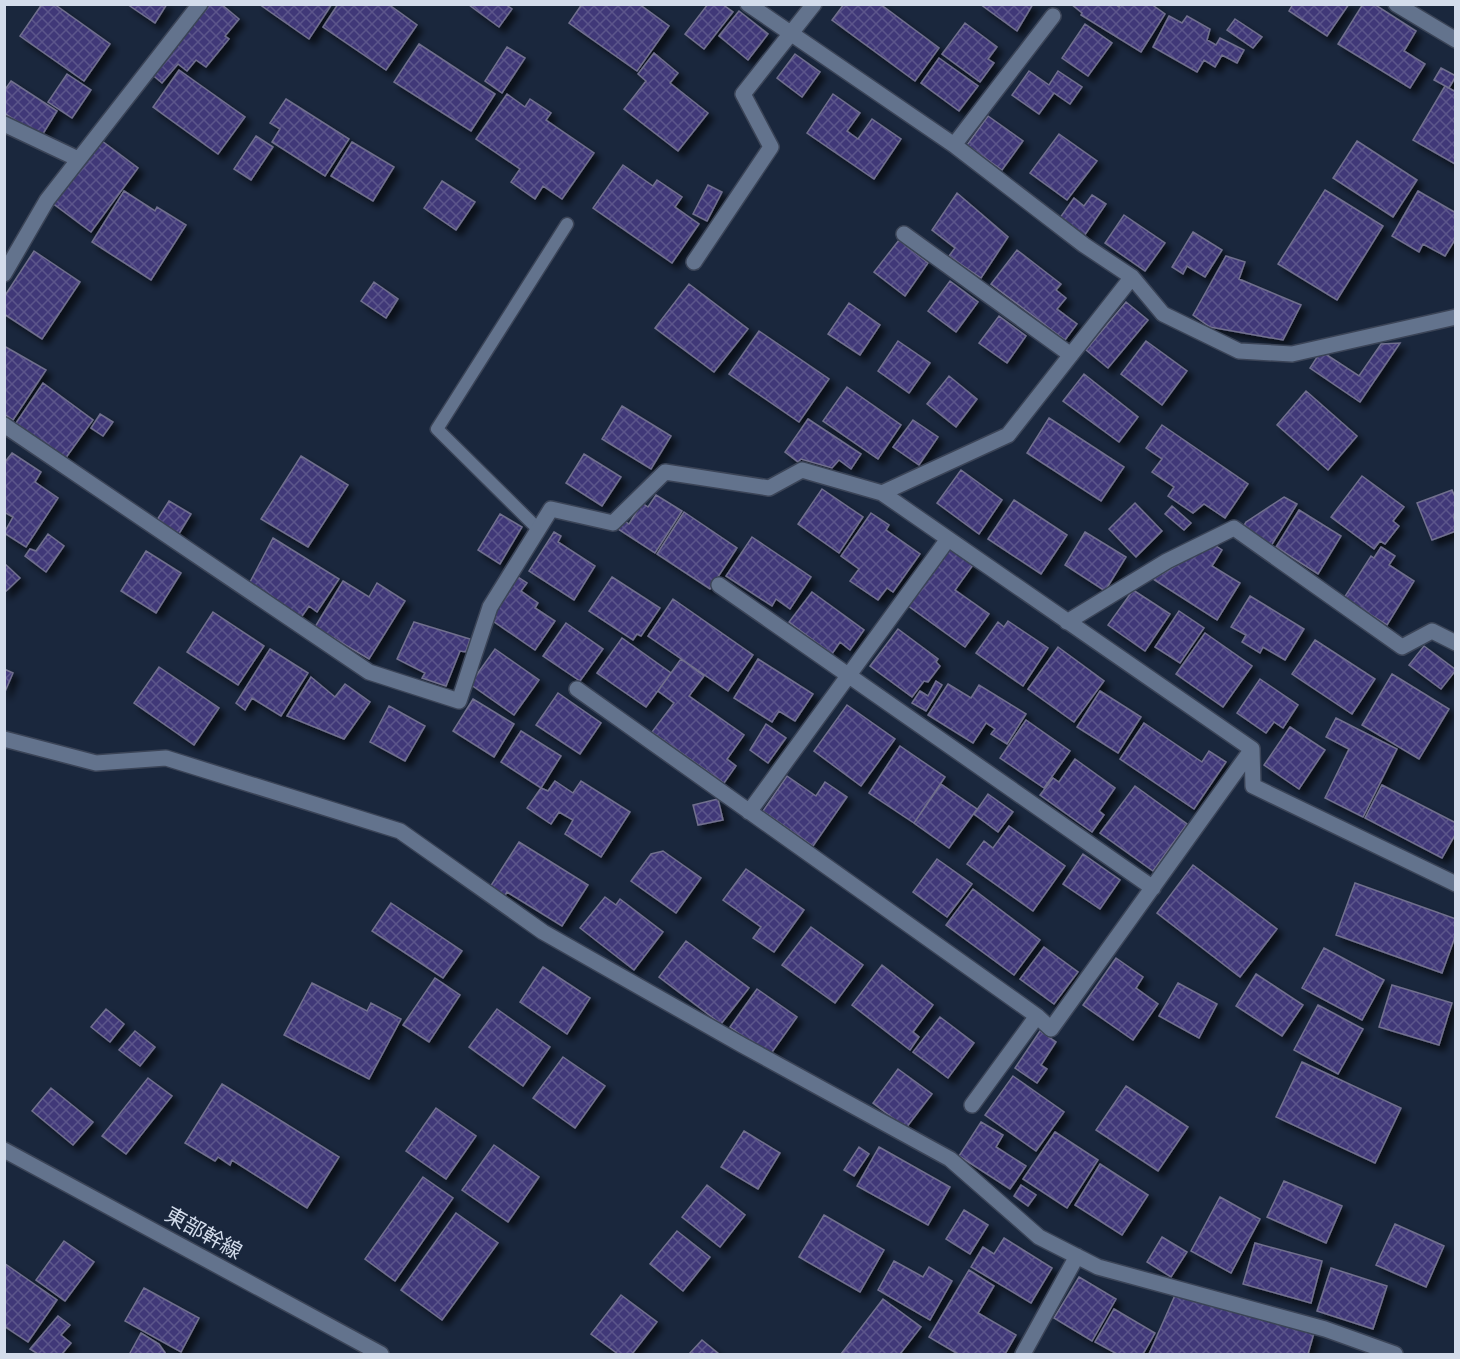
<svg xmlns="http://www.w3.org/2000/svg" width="1460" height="1359" viewBox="0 0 1460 1359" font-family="Spectral,'Noto Sans JP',serif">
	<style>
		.building { fill: url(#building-cross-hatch); stroke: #71708e; stroke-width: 1.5; filter: url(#shadow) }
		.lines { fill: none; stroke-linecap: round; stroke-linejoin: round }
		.service-casing { stroke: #3b4457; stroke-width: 15 }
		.minor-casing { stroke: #3b4457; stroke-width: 18 }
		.tertiary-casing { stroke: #3b4457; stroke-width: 18 }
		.service { stroke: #63738d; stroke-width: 12 }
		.minor { stroke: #63738d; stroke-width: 15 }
		.tertiary { stroke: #63738d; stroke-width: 15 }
		.labels { text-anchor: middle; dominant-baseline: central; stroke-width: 4.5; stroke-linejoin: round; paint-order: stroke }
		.street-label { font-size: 21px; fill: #d3dceb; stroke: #1a273d }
	</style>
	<defs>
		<pattern id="building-cross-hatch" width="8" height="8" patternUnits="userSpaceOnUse" patternTransform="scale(1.5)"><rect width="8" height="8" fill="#413978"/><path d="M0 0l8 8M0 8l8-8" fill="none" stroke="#5c558b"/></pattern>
		<filter id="shadow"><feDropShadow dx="5.5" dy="5.5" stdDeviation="3" flood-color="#0009"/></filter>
	</defs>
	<rect width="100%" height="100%" fill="#1a273d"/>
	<path class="building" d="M42,4H54L110,44L84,81L20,36Z
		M127,4H167L155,23Z
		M204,4H221L239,19L225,36L229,39L206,67L196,60L187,71L178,64L162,83L149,72Z
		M259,4H332L309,39Z
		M338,4H388L417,25L386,70L323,27Z
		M505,4L512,9L499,27L469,5Z
		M582,4H639L669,26L637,71L569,23Z
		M708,4H722L733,12L704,49L685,34Z
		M844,4H880L939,48L915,81L832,20Z
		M980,4H1033L1017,31Z
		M1071,4H1115L1119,7L1120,4H1151L1165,14L1141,52L1081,15L1082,13Z
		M1293,4H1349L1327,36L1289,11Z
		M1363,4H1374L1416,31L1404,51L1425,64L1410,88L1338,44Z
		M739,11L768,34L748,60L719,36Z
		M1169,16L1182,23L1187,16L1210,29L1207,40L1216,45L1220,38L1244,50L1237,63L1222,55L1215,67L1204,60L1197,72L1153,47Z
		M1235,19L1262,37L1253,48L1227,30Z
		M965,23L997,47L988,59L994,63L980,82L942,54Z
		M1085,24L1112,43L1088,76L1062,58Z
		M419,44L495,94L471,131L394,82Z
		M507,47L525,58L502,93L485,81Z
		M654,53L678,73L670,83L708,113L678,151L624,109L646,81L638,74Z
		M795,54L820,72L802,97L777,78Z
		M939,58L978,86L959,111L921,83Z
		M1441,68L1456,76L1449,88L1434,80Z
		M179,70L245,117L218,154L153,107Z
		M1029,71L1049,85L1058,71L1082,87L1070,104L1054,93L1039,114L1012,95Z
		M67,74L91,90L72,118L48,102Z
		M11,81L57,111L41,137L4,113V91Z
		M1445,86L1456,92L1455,164L1413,140Z
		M507,94L525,107L530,99L551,113L546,120L594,153L562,199L543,186L535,199L511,182L520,169L476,139Z
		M833,94L860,113L847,131L858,139L872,119L901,139L874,179L807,133Z
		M286,99L349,139L325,176L272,142L280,129L270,123Z
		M988,116L1023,141L1002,170L967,145Z
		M1059,134L1097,161L1067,200L1030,173Z
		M256,136L273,147L251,180L234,169Z
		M98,138L138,168L91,232L51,202Z
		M1357,141L1417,180L1393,217L1333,178Z
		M352,142L394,167L373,201L331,176Z
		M623,165L653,186L657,180L682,197L675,207L699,224L672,263L593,208Z
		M442,181L475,202L456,230L424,208Z
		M708,185L722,192L707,221L693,214Z
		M1325,190L1383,226L1337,300L1278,264Z
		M124,191L155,211L157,207L186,225L151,280L92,242Z
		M1418,191L1456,213V238L1445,256L1423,244L1419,252L1392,236Z
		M957,193L1008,237L981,278L949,256L955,248L932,230Z
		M1092,195L1106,204L1082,239L1057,222L1074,198L1084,206Z
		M1124,215L1165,243L1145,271L1105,243Z
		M1193,232L1222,250L1205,277L1187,266L1183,274L1172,267Z
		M899,240L928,263L905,296L874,272Z
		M1017,250L1061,284L1056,290L1066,298L1057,309L1077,324L1065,340L991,284Z
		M34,251L80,282L42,339L4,314V297Z
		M1226,256L1245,262L1239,279L1301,305L1283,340L1210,327L1193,315Z
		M950,281L978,302L956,332L928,311Z
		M374,282L398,299L386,318L361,301Z
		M689,284L748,329L714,372L655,328Z
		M1126,302L1148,320L1108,368L1086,350Z
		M849,303L880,325L860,355L828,334Z
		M999,316L1026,336L1007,363L979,343Z
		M759,331L829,379L799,422L729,374Z
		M898,341L930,363L909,393L878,371Z
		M1146,341L1187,371L1162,405L1121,374Z
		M1400,343L1360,402L1310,368L1321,351L1359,376L1381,344Z
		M4,346L46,370L13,420L4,414Z
		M1084,374L1138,417L1119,442L1063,401Z
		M949,376L977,399L956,427L927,404Z
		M43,383L93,420L65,459L16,423Z
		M847,387L901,425L878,459L823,421Z
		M1306,391L1357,436L1328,470L1277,425Z
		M622,406L671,436L651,469L602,439Z
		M100,414L113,422L103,436L91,428Z
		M1049,418L1124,467L1101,501L1027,453Z
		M808,419L861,454L851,469L839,460L832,468L801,459L798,462L785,452Z
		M913,420L938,437L919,465L893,447Z
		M1162,425L1248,484L1225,518L1204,504L1193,513L1168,496L1174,487L1152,472L1162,459L1146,448Z
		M12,453L41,472L35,482L58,498L26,547L4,533L13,517L4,512V463Z
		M584,454L621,477L602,506L566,483Z
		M301,456L348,485L308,547L261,519Z
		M961,470L1002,500L979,534L937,503Z
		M1362,476L1404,507L1393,521L1399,526L1385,544L1380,541L1374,549L1331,517Z
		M822,489L863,517L839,553L798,524Z
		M1452,490L1456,499L1454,518L1456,531L1432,540L1417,503Z
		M656,495L682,511L655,553L618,529L623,520L629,524L642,503L648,507Z
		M1284,497L1297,504L1271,546L1243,527L1246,522Z
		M1014,500L1067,535L1041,574L988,539Z
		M169,501L191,514L177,537L155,523Z
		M1135,503L1162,531L1136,557L1109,529Z
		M1172,506L1191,523L1184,530L1165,514Z
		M1299,510L1341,536L1318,574L1276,547Z
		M684,512L737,548L710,589L657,554Z
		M871,513L889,525L886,530L920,554L893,592L887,588L878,600L850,581L859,569L841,556Z
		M500,514L522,527L500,564L478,550Z
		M554,532L561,536L558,542L595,566L574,600L529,571Z
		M1085,532L1126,557L1105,591L1065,565Z
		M48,534L64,546L46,572L25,556L30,549L36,551Z
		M752,537L811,577L790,609L776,599L772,606L726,576Z
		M273,538L339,579L317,612L309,606L300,619L249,584Z
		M1213,544L1222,550L1212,566L1240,583L1217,620L1153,579Z
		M948,547L973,565L955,590L989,614L965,647L907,605Z
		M1381,547L1395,556L1389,565L1414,581L1387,625L1344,598L1371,556L1374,558Z
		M146,551L181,573L156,613L121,591Z
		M4,563L20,578L4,593Z
		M518,577L527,583L521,591L538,603L535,608L555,621L535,650L490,619Z
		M612,577L660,608L641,636L637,634L633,640L589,611Z
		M343,581L369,597L377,583L405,601L369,659L315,627Z
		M1133,590L1170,614L1145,651L1108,625Z
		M812,592L864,630L850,650L840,642L832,654L789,622Z
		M1250,596L1304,629L1285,660L1263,647L1260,653L1242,642L1246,635L1231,627Z
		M673,599L753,655L728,691L648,636Z
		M1179,611L1204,628L1180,663L1155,647Z
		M213,612L264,646L238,685L187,652Z
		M1008,621L1048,648L1023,686L976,653L998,622L1004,627Z
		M414,622L470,639L466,652L460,651L446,686L422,678L425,673L397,659Z
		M566,623L603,649L580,681L543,656Z
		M898,629L938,659L936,662L940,666L928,682L924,681L912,697L870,666Z
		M1205,633L1252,666L1223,707L1176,674Z
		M622,638L671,673L646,707L597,673Z
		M1315,640L1375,679L1352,714L1292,674Z
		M1424,646L1456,670L1441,689L1409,665Z
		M1058,647L1104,681L1074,722L1028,689Z
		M270,649L308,673L281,716L252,698L245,710L236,703Z
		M495,649L539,680L514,715L470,684Z
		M681,659L704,676L689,696L744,735L727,759L736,766L724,783L652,732L674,703L658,691Z
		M758,659L813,694L795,721L779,711L772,722L734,698Z
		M159,667L219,708L194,745L134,703Z
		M4,669L13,673L4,694Z
		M1392,674L1449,709L1419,759L1362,725Z
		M311,677L335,697L345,684L370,702L344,739L287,716Z
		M1260,679L1298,705L1283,728L1274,722L1266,733L1237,713Z
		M936,681L942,685L926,711L912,703L920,691L928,696Z
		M948,684L971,698L979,685L1026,714L1007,744L991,734L995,729L986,723L973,743L928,715Z
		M1100,691L1141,717L1118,753L1077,727Z
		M558,693L601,723L580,754L536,725Z
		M473,699L514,724L494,757L453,731Z
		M847,705L895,739L861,786L814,751Z
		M389,706L425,726L405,761L370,742Z
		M1336,718L1397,749L1363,817L1325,798L1349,749L1326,737Z
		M1026,720L1070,751L1044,788L1000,758Z
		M1144,723L1202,762L1209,751L1226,762L1194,809L1120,759Z
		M766,724L786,738L768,763L750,750Z
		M1290,727L1325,750L1299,789L1264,765Z
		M521,731L561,756L541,788L501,762Z
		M900,746L945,777L914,823L869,793Z
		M1075,759L1115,788L1099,811L1104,815L1092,832L1040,795L1053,778L1059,782Z
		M787,776L816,796L825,782L847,797L813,846L763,811Z
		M555,781L573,793L581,781L630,812L601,857L565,834L573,820L559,812L551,824L527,808L541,788L548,791Z
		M941,784L977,809L949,848L914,823Z
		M1382,785L1456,823V833L1442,858L1365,818Z
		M1135,786L1187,824L1153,871L1100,833Z
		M988,794L1013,812L998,832L974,814Z
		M718,799L723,820L698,825L693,805Z
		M1009,826L1065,866L1033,911L967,864L984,841L993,848Z
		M519,842L588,885L562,926L507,892L504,897L490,887Z
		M663,851L701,878L676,913L631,881L651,854Z
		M1083,854L1120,880L1100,909L1063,884Z
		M937,859L972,884L947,917L913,892Z
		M1193,865L1277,929L1240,977L1157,913Z
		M746,869L804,910L774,952L753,938L761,927L723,900Z
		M1355,883L1456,919V934L1442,973L1336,935Z
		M973,889L1040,940L1014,975L946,925Z
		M605,897L616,905L620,899L663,932L634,970L580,928Z
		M391,903L462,951L443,978L372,931Z
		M811,927L863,965L835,1003L782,965Z
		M686,941L749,988L721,1024L659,977Z
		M1044,947L1078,972L1054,1004L1020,979Z
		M1324,948L1384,980L1362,1020L1302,988Z
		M1116,958L1143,977L1136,988L1158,1004L1133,1040L1083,1005Z
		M882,965L933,1005L913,1032L919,1037L910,1050L852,1005Z
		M543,967L590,998L567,1034L520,1002Z
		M1256,974L1303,1005L1282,1036L1236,1006Z
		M435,978L460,995L429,1042L403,1025Z
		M312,983L367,1011L371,1003L401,1019L369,1079L284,1035Z
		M1178,983L1217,1004L1199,1038L1159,1016Z
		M1392,985L1452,1003L1439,1045L1379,1027Z
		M757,989L797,1017L770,1055L730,1027Z
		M1318,1005L1363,1029L1338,1074L1294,1050Z
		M106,1009L124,1024L110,1042L91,1027Z
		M497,1009L550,1047L523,1086L469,1047Z
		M940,1017L974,1043L948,1078L913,1052Z
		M135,1031L155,1047L140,1066L119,1050Z
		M1040,1031L1056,1042L1041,1065L1047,1069L1037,1083L1015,1068Z
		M563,1057L605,1086L575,1128L533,1098Z
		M1302,1062L1401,1108L1375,1163L1276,1117Z
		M898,1069L932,1094L906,1128L873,1103Z
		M1013,1076L1064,1112L1036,1151L985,1115Z
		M148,1078L172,1096L126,1154L102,1136Z
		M222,1084L339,1157L307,1208L232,1160L230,1165L218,1157L215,1161L185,1143Z
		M1126,1086L1188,1127L1158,1171L1096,1130Z
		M51,1088L93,1122L73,1145L32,1111Z
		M436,1108L476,1136L446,1179L406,1151Z
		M981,1122L1003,1135L996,1147L1026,1166L1010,1189L959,1156Z
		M744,1131L780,1153L758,1189L721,1167Z
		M1055,1132L1098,1160L1067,1208L1023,1179Z
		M494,1145L539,1177L508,1222L462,1190Z
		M859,1147L869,1154L854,1176L844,1170Z
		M879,1147L950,1187L928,1225L857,1186Z
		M1100,1164L1148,1195L1122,1235L1075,1205Z
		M423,1177L453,1198L395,1281L365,1259Z
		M1284,1181L1342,1206L1326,1243L1267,1217Z
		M707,1185L745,1215L720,1247L682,1217Z
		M1021,1185L1036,1195L1028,1206L1014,1196Z
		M1220,1197L1260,1219L1231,1273L1191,1251Z
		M964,1210L988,1225L970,1254L946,1239Z
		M456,1213L498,1243L442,1320L401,1290Z
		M824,1215L884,1250L860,1292L799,1257Z
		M1395,1224L1444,1246L1426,1287L1376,1265Z
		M677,1231L710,1257L683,1291L650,1264Z
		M1162,1237L1187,1252L1171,1277L1147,1262Z
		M1004,1238L1052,1268L1031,1303L971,1267L983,1247L994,1254Z
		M64,1241L94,1262L65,1301L36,1280Z
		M1255,1243L1322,1261L1311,1303L1243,1284Z
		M894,1261L923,1277L929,1267L952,1281L930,1320L878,1290Z
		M4,1263L57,1300L28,1342L4,1326Z
		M1331,1268L1387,1286L1373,1329L1317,1311Z
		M969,1270L994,1286L978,1313L1016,1335L1005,1354H958L929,1337Z
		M1079,1277L1116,1299L1092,1341L1054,1318Z
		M144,1288L199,1318L181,1352L125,1321Z
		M1176,1293L1314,1333L1308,1354H1149Z
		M621,1295L657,1322L632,1354H618L591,1334Z
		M883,1299L921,1327L900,1354H841Z
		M1114,1309L1155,1333L1143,1354H1117L1095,1342Z
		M58,1316L70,1325L61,1335L71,1343L62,1354H38L30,1349Z
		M141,1333L159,1344L166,1354H133L130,1353Z
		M702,1340L719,1354H689Z"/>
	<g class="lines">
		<g class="service-casing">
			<path id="service" d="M538,529L437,429L567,224"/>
		</g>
		<g class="minor-casing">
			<path id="minor" d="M748,4L954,145L1084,245L1132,277L1163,314L1239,351L1292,354L1456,317
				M1396,4L1456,40
				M4,124L78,159
				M954,145L1053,16
				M904,234L1071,355
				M694,262L771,147L743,94L814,4
				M4,274L47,200L200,4
				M1132,277L1008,435L882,493L1252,749L1253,786L1456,884
				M4,425L369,672L459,701L490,607L551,509L613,523L665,472L769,488L802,470L882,493
				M719,585L1153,888
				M1067,622L1167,561L1234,528L1402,647L1432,631L1456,643
				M577,689L1037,1016L1051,1029L1252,749
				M4,739L96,763L166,758L400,831L543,932L742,1045L950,1159L1039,1237L1098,1267L1325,1329L1395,1354
				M749,812L948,539
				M972,1105L1037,1016
				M1023,1354L1077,1256"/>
		</g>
		<g class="tertiary-casing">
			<path id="tertiary" d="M4,1150L381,1354"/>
		</g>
		<use href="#service" class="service"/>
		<use href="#minor" class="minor"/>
		<use href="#tertiary" class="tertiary"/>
	</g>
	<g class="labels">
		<g class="street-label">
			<text transform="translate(203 1234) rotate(29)">東部幹線</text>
		</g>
	</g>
	<rect width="1460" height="1359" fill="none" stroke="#d3dceb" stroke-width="12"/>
</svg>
